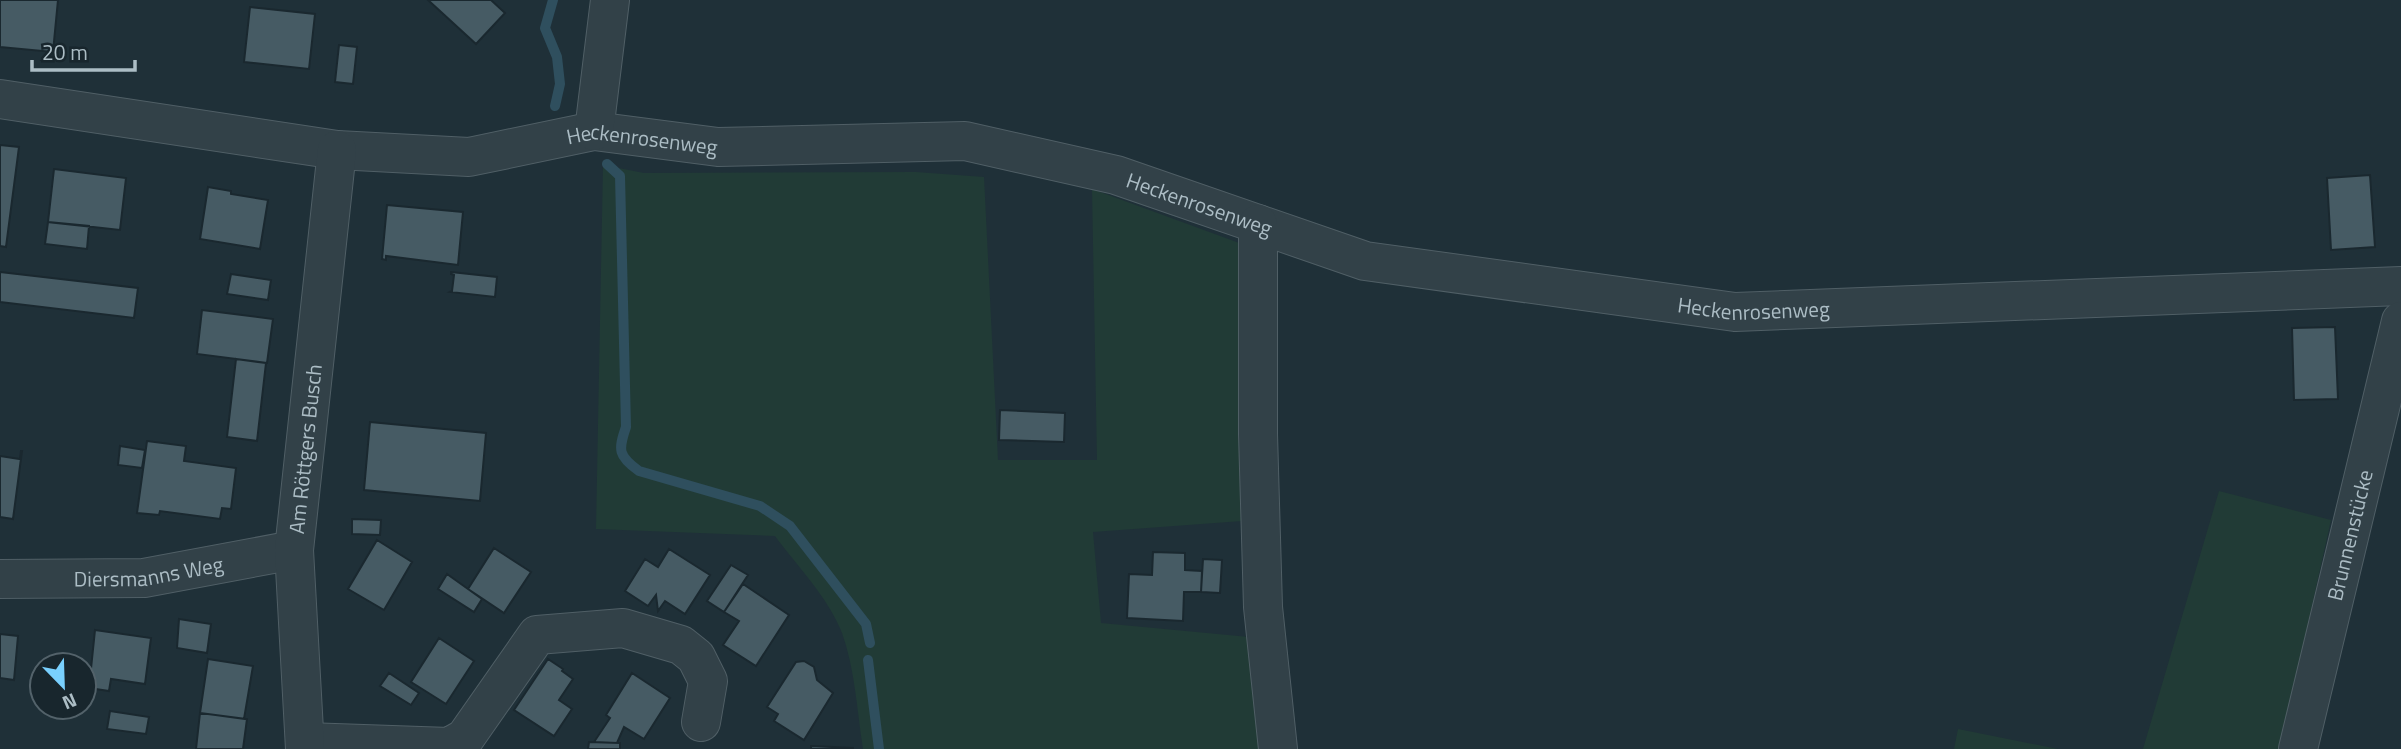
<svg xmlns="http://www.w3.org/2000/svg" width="2401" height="749" viewBox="0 0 2401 749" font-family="'Titillium Web',sans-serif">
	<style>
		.green { fill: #213b36 }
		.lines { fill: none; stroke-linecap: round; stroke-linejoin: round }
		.stream { stroke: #2f4f5e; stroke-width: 10 }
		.building { fill: #465b64; stroke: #1a282f; stroke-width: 2 }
		.minor-casing { stroke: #505f66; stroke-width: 40 }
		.minor { stroke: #324148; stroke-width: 38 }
		.labels { text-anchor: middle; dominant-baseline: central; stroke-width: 5; stroke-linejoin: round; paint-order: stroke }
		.street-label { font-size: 21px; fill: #acbdc5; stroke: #18262d }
	</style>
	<rect width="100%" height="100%" fill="#1f3038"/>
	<path class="green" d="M603,165L644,173L916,172L984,177L998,460H1097L1092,189L1242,244V521L1093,532L1101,623L1249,637L1261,749H863C857,711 855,669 842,633C828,597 797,566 775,536L596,529Z
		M2219,491L2331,520L2280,749H2143Z
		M1958,729L2058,749H1954Z"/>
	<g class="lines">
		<path class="stream" d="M553,0L545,28L557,57L560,84L555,106
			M607,164L620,176L626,427C618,450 618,456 639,471L760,506L790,526L866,624L870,643
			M868,660L879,749"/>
	</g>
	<path class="building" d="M0,0H58L53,52L0,47Z
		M428,0H491L505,13L476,44Z
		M250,7L315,14L309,69L244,62Z
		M339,45L357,47L353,84L335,82Z
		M0,145L19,147L6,247L0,246Z
		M54,169L126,178L120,230L48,222Z
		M2370,175L2375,247L2331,250L2327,178Z
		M208,187L231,191V194L268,200L260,249L200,239Z
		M387,205L463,212L458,265L386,256V260L382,259Z
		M48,222L89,226L87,249L45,244Z
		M0,272L138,288L134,318L0,302Z
		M451,272L497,277L495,297L450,292L452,291L454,275L451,274Z
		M231,274L271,280L268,300L227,294Z
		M202,310L273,319L267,363L197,354Z
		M2335,327L2338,399L2294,400L2292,328Z
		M236,359L266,363L257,441L227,437Z
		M1000,410L1065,413L1064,442L999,440Z
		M370,422L486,433L480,501L364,490Z
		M147,441L186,446L184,461L236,468L231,509L222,508L220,519L160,511L159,515L137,513Z
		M120,446L145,450L142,468L118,465Z
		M21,451H22L13,519L0,517V456L20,459Z
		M352,519L381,520L380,535L352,534Z
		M377,540L412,562L384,610L348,589Z
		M494,548L531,572L504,613L468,589Z
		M669,549L710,575L685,614L665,601L658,611L656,595L648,606L625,591L645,559L658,567Z
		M1153,552L1185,553V570L1202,571L1201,592H1184L1183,621L1127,618L1129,574L1152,575Z
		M1203,559L1222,560L1220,593L1201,592Z
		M731,565L748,575L724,612L707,601Z
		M447,574L482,599L474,612L438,589Z
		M743,584L789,615L756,666L723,645L739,621L724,612Z
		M179,619L211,624L207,653L177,648Z
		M95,630L151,638L145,684L111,679L109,691L89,688Z
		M0,634L18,636L14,680L0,678Z
		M439,638L474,661L446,704L411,682Z
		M208,659L253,666L244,719L200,713Z
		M548,659L563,669L562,671L573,679L559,700L572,709L554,736L514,710Z
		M804,661L814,667L817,680L833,693L804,740L774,721L778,714L767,707L796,662Z
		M389,673L419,693L411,705L380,686Z
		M632,673L670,698L644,739L624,727L617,743L594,742L610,718L606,715Z
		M110,711L149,717L146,734L107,729Z
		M200,713L247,719L243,749H196Z
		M589,742L620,743V749H588Z
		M811,746L853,748V749H811Z"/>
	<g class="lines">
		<g class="minor-casing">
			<g id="minor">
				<path id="s1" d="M0,99L337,150L469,157L594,131L718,147L965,141L1116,175L1365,261L1735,312L2401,286"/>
				<path d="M594,131L610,0"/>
				<path d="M1258,224V434L1263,607L1278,749"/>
				<path id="s2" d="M0,579L144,578L294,550"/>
				<path d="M306,742L449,747L465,738L537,635L623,628L681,645L696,657L708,681L701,722"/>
				<path id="s3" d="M305,749L294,550L337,150"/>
				<path id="s4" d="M2298,749L2401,321"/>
			</g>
		</g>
		<use href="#minor" class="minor"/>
	</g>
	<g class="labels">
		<g class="street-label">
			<text stroke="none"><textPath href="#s1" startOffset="649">Heckenrosenweg</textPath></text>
			<text stroke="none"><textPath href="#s1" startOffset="1216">Heckenrosenweg</textPath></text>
			<text stroke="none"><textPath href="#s1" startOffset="1783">Heckenrosenweg</textPath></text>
			<text stroke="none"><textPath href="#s3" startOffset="301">Am Röttgers Busch</textPath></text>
			<text stroke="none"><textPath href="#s4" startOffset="220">Brunnenstücke</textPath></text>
			<text stroke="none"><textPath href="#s2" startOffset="149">Diersmanns Weg</textPath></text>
		</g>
	</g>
	<g transform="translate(63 686) rotate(157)"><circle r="33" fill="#18262d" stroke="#53626a" stroke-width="2"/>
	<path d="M0-5L12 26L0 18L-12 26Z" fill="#79d0fe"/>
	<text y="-10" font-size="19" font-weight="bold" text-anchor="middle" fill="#acbdc5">N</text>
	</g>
	<path d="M32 60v10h103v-10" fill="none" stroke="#acbdc5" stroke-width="3.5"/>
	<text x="42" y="60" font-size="21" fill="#acbdc5" stroke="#18262d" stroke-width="5" paint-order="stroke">20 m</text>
</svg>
